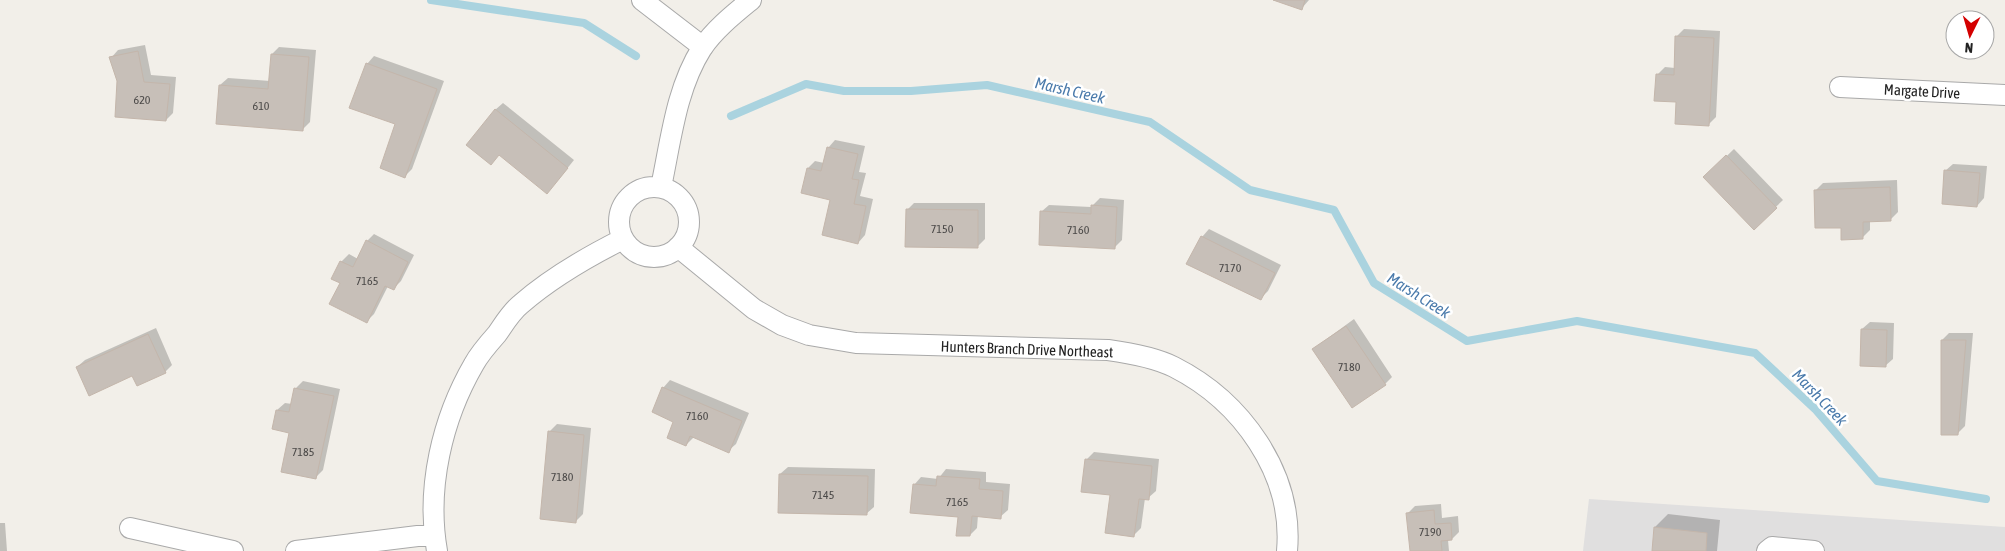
<svg xmlns="http://www.w3.org/2000/svg" width="2005" height="551" viewBox="0 0 2005 551" font-family="'Asap Condensed',sans-serif">
	<style>
		.residential { fill: #e0dfdf }
		.shadow { fill: #0003 }
		.lines { fill: none; stroke-linecap: round; stroke-linejoin: round }
		.stream { stroke: #aad3df; stroke-width: 8 }
		.building { fill: #c7bfb8; stroke: #c4b6ab }
		.minor-casing { stroke: #a9a9a9; stroke-width: 22 }
		.minor { stroke: #fff; stroke-width: 20 }
		.labels { text-anchor: middle; dominant-baseline: central; stroke-width: 5; stroke-linejoin: round; paint-order: stroke }
		.number-label { font-size: 12px; fill: #4b4948 }
		.street-label { font-size: 15px; fill: #222; stroke: #fff }
		.water-label { font-size: 16px; font-style: italic; fill: #4a7aab; stroke: #fff }
	</style>
	<rect width="100%" height="100%" fill="#f2efe9"/>
	<path class="residential" d="M1589,499L2005,527V551H1583Z"/>
	<path class="shadow" d="M1277,0H1309L1302,8Z
		M1684,29L1720,31L1716,117L1708,125L1677,101L1657,75L1665,67L1675,68L1676,37Z
		M145,45L151,75L176,77L173,113L166,120L118,80L111,58L118,50Z
		M279,47L316,50L310,122L302,130L220,85L228,78L270,81L272,54Z
		M374,56L444,81L412,169L405,176L397,124L367,64Z
		M503,103L574,160L554,185L495,110Z
		M835,140L865,146L859,172L866,173L860,196L873,199L865,235L858,243L832,199L808,168L815,161L824,163L828,148Z
		M1734,149L1783,200L1754,228L1705,177Z
		M1953,164L1987,166L1984,198L1977,206L1945,171Z
		M1897,180L1898,212L1891,219L1870,220V230L1862,238L1843,226L1815,191L1823,183Z
		M1100,198L1124,200L1122,240L1114,248L1041,212L1049,205L1091,207Z
		M914,203H985V239L978,246L907,210Z
		M1209,229L1281,265L1268,291L1260,299L1202,237Z
		M374,234L414,255L401,281L394,288L388,286L374,314L366,322L342,283L341,262L349,254L358,259L367,241Z
		M1354,319L1392,377L1385,384L1313,349Z
		M1870,322L1894,323L1893,359L1885,366L1862,329Z
		M156,328L172,365L165,372L133,375L77,367L85,360Z
		M1949,333H1973L1965,426L1957,434L1942,340Z
		M670,380L749,413L736,444L728,451L694,437L686,445L663,388Z
		M303,381L340,389L323,470L316,477L277,410L285,403L292,404L295,389Z
		M557,424L591,428L583,514L576,521L549,432Z
		M1094,452L1159,459L1156,491L1148,498H1145L1141,528L1134,535L1111,494L1083,491L1087,459Z
		M788,467L875,469L874,507L866,514L780,474Z
		M946,469L986,472V482L1010,484L1008,510L1000,517L978,515L977,528L970,535L959,516L914,485L921,477L938,479Z
		M1441,504L1442,518L1458,516L1459,532L1452,539L1448,540L1449,551H1411L1408,513L1415,506Z
		M1668,514L1720,520L1717,551H1653L1655,527Z
		M0,523H5L7,551H0Z"/>
	<g class="lines">
		<path class="stream" d="M431,0L584,23L636,56
			M731,116L806,84L844,91H911L987,85L1150,122L1250,190L1334,210L1374,283L1467,341L1577,321L1755,353L1815,409L1877,481L1986,499"/>
	</g>
	<path class="building" d="M1273,0H1305L1302,10Z
		M1675,36L1714,38L1709,126L1675,124L1676,102L1654,101L1656,74L1674,75Z
		M138,51L144,82L170,84L166,121L115,117L117,81L109,57Z
		M271,54L309,57L303,131L216,124L219,85L268,89Z
		M366,63L437,89L405,178L380,168L395,124L349,108Z
		M495,109L568,168L547,194L499,155L491,165L466,145Z
		M827,147L858,154L852,179L859,180L854,204L866,206L858,244L822,235L830,200L801,193L807,168L821,171Z
		M1726,155L1777,208L1754,230L1703,177Z
		M1944,170L1980,173L1977,207L1942,204Z
		M1890,187L1891,221L1863,222V239L1841,240V228H1815L1814,190Z
		M1091,205L1117,207L1115,249L1039,245L1040,211L1091,214Z
		M906,209L978,210V248L905,247Z
		M1201,236L1275,273L1261,300L1186,264Z
		M366,240L408,262L394,290L385,286L367,323L329,304L340,283L331,279L340,261L353,267Z
		M1346,326L1386,385L1352,408L1312,349Z
		M1861,329L1887,330L1886,367L1860,366Z
		M148,334L166,373L137,386L132,376L89,396L76,367Z
		M1941,340H1966L1958,435H1941Z
		M662,387L742,421L729,453L690,436L686,446L667,438L673,422L652,412Z
		M294,388L334,396L316,479L281,472L289,433L272,429L276,410L289,412Z
		M548,431L584,435L576,523L540,519Z
		M1085,459L1152,466L1149,500L1139,499L1134,537L1105,533L1110,495L1081,492Z
		M779,474L868,476L867,515L778,513Z
		M937,476L980,479L979,489L1003,491L1001,519L972,516L970,536H956L958,517L910,513L913,484L936,486Z
		M1434,510L1435,524L1451,523L1452,540L1441,541L1442,551H1410L1406,513Z
		M1654,527L1707,533L1706,551H1652Z"/>
	<g class="lines">
		<g class="minor-casing">
			<path id="minor" d="M642,0L703,47
				M1840,87L2005,95
				M661,187C671,140 676,89 702,48C715,29 734,14 751,0
				M619 222a35 35 0 1 1 70 0a35 35 0 1 1-70 0Z
				M678,247L754,309L782,325L809,335L856,343L1108,350C1130,353 1154,357 1174,367C1241,401 1294,473 1287,551
				M130,528L233,551
				M296,551L434,534
				M437,551C426,488 442,419 474,364C480,353 489,343 497,334C504,324 511,312 521,304C552,277 587,257 623,239
				M1767,551L1772,547L1814,551"/>
		</g>
		<use href="#minor" class="minor"/>
	</g>
	<g class="labels">
		<g class="number-label">
			<text x="142" y="100">620</text>
			<text x="261" y="106">610</text>
			<text x="942" y="229">7150</text>
			<text x="1078" y="230">7160</text>
			<text x="1230" y="268">7170</text>
			<text x="367" y="281">7165</text>
			<text x="1349" y="367">7180</text>
			<text x="697" y="416">7160</text>
			<text x="303" y="452">7185</text>
			<text x="562" y="477">7180</text>
			<text x="823" y="495">7145</text>
			<text x="957" y="502">7165</text>
			<text x="1430" y="532">7190</text>
		</g>
		<g class="street-label">
			<text transform="translate(1922 91) rotate(3)">Margate Drive</text>
			<text transform="translate(1027 349) rotate(2)">Hunters Branch Drive Northeast</text>
		</g>
		<g class="water-label">
			<text transform="translate(1070 90) rotate(13)">Marsh Creek</text>
			<text transform="translate(1419 295) rotate(32)">Marsh Creek</text>
			<text transform="translate(1820 397) rotate(46)">Marsh Creek</text>
		</g>
	</g>
	<g transform="translate(1970 35) rotate(185)"><circle r="24" fill="#ffffff" stroke="#a7a7a7"/>
	<path d="M0-4L9 19L0 12L-9 19Z" fill="#d40000"/>
	<text y="-8" font-size="14" font-weight="bold" text-anchor="middle" fill="#222222">N</text>
	</g>
</svg>
